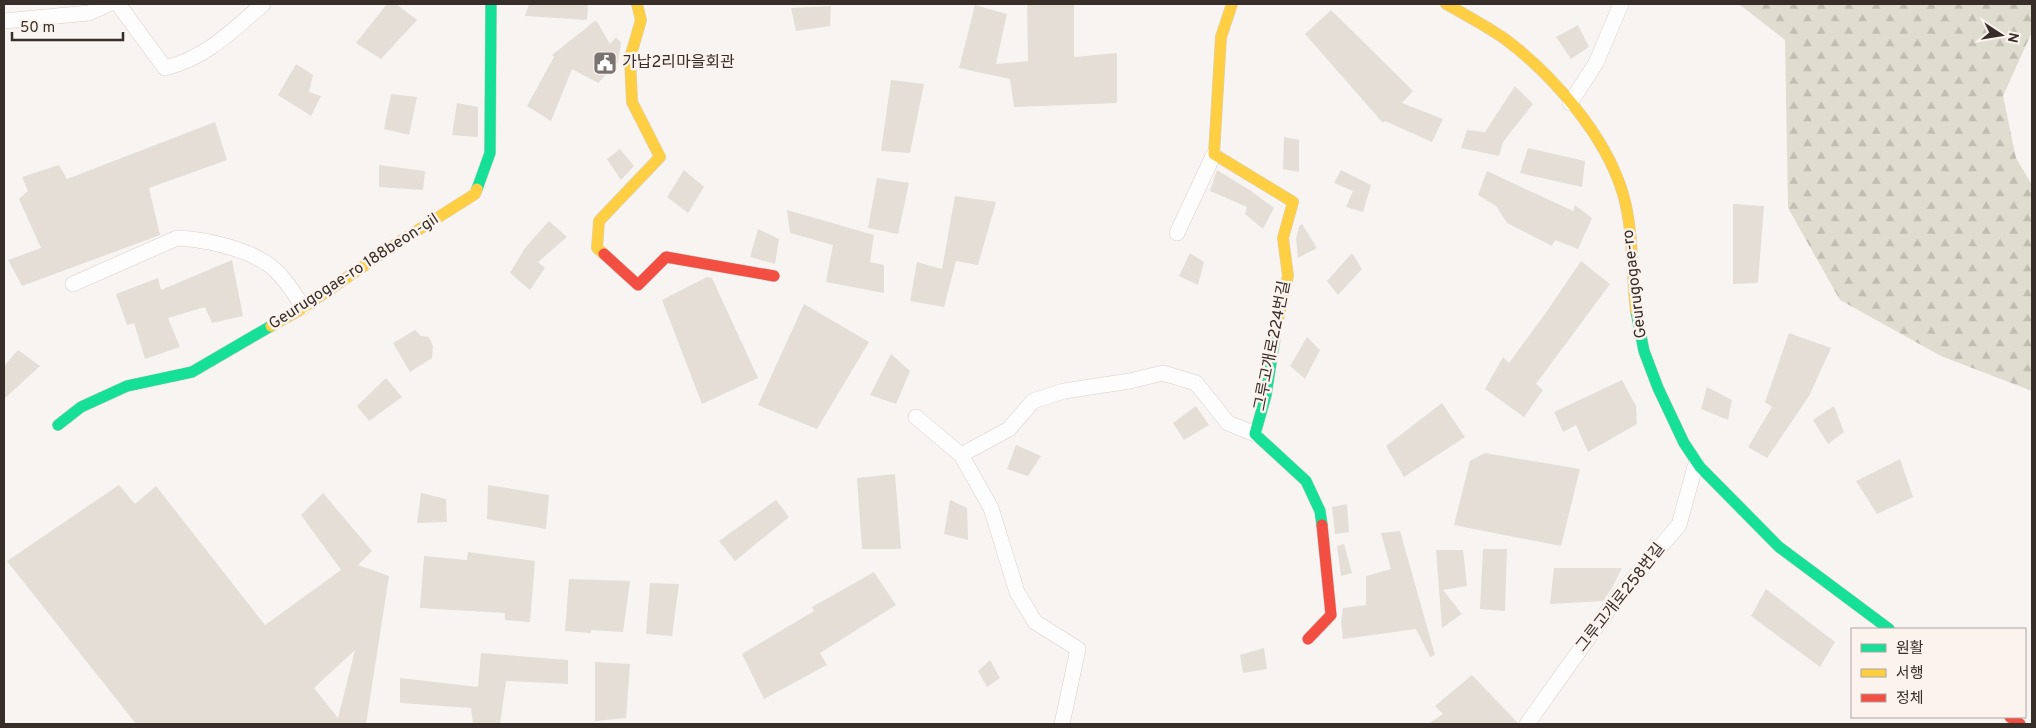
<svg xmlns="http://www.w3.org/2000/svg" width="2036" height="728" viewBox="0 0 2036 728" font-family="Overpass,'Noto Sans KR',sans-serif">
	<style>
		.forest { fill: url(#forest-firs) }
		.building { fill: #e4ded7; fill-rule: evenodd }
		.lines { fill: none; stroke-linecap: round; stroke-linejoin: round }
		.street-casing { stroke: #d6d0cd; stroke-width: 16 }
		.fast-casing { stroke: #d6d0cd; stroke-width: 12 }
		.slow-casing { stroke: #d6d0cd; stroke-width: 12 }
		.jam-casing { stroke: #d6d0cd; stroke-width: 12 }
		.street { stroke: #fefdfd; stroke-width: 15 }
		.fast { stroke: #16e098; stroke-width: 11 }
		.slow { stroke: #ffcf43; stroke-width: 11 }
		.jam { stroke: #f24e42; stroke-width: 11 }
		.labels { text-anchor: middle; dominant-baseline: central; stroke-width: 5; stroke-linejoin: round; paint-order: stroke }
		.poi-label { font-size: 16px; fill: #372e2a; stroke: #fcf3ee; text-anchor: start }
		.street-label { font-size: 16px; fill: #372e2a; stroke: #fcf3ee }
	</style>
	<defs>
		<pattern id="forest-firs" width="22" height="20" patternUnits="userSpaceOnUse" patternTransform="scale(1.25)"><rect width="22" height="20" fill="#dfddd0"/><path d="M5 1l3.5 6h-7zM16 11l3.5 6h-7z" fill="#c0beb3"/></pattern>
	</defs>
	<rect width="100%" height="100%" fill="#f8f4f2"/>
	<path class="forest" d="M1739,4H2032V32L2003,96L2016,158L2032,185V391L1941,356L1840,300L1788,208L1785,40Z"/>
	<path class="building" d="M387,4H396L417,20L381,59L356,43Z
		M529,4H588L587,20L525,16Z
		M1027,4H1074V57L1117,53V103L1014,107L1010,79L959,68L975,5L1007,14L996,64L1028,61Z
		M831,6L830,26L796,31L791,8Z
		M1331,10L1413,91L1402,103L1443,119L1432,142L1385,121L1383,123L1305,34Z
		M596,20L610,44L616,37L621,43L618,63L598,83L572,69L551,121L527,106L554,57L552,55Z
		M1578,25L1589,47L1571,59L1556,37Z
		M296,64L313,75L309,92L321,96L311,116L278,95Z
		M891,80L924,84L910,153L881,151Z
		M1515,86L1533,104L1503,142L1499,156L1461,148L1467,130L1485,132Z
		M391,94L417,97L409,135L384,129Z
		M457,103L478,107V137L452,135Z
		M215,122L227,160L149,188L160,235L22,286L8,260L41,248L19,199L28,191L22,177L59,165L67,179Z
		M1284,137L1299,140V172L1283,169Z
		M1528,148L1585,161L1582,187L1520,173Z
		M620,149L634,166L621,180L607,159Z
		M379,165L425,171L423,190L379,187Z
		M684,170L704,187L688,213L667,197Z
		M1217,170L1251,191L1274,208L1263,229L1245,214L1247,207L1210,191Z
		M1341,170L1371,185L1363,212L1346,207L1353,191L1334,183Z
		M1487,171L1573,211L1575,205L1592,218L1578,249L1555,240L1552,246L1507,223L1496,206L1478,195Z
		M877,178L909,183L898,234L868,228Z
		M955,196L996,202L978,265L956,261L944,307L910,301L917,262L942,269Z
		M1733,204L1764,206L1758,283L1733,284Z
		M787,210L874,235L870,262L884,265V293L826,282L833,245L790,233Z
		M549,221L567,237L538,262L545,268L530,290L510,273L525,248Z
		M1302,224L1317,248L1298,258L1296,239L1299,226Z
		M758,229L779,239L775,264L750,257Z
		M1190,253L1204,262L1198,285L1179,276Z
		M1352,253L1362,269L1338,295L1327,281Z
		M232,260L243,316L212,323L205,307L168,318L180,347L145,359L134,323L127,325L116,294L158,278L161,290Z
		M1581,261L1610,284L1536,384L1543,390L1524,417L1485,389L1503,357L1509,363L1545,314Z
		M707,277L712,278L758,378L702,404L662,300Z
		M804,304L869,342L817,429L758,405Z
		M415,330L421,336L429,337L433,346L432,358L410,372L393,343Z
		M1789,333L1831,348L1809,396L1767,458L1748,447L1772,407L1765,402Z
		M1307,337L1320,350L1305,379L1290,366Z
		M18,350L40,366L4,399V366Z
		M891,354L910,371L896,404L870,395Z
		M386,378L402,397L369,421L357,406Z
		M1622,380L1636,406L1637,424L1588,452L1576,425L1563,432L1554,412Z
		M1707,387L1732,400L1728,420L1701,409Z
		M1442,403L1465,437L1404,477L1386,446Z
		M1196,406L1209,425L1184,440L1173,423Z
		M1834,406L1844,432L1828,444L1813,420Z
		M1016,445L1041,456L1028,476L1007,469Z
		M1485,453L1580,469L1561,546L1454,525L1470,461Z
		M1900,459L1913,497L1877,514L1856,481Z
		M895,474L901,549H862L857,478Z
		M119,485L135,504L156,486L265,625L341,570L301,515L323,493L372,551L358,565L389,576L366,724H136L7,561ZM355,650L338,718L314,688Z
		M488,485L549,495L546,529L487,519Z
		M421,493L446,499L447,522L417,523Z
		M776,500L789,517L735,561L719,541Z
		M950,500L967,508L968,540L944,534Z
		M1347,504L1349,532L1335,534L1332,507Z
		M1400,531L1435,655L1430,657L1416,629L1343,639L1341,622L1343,608L1366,605V576L1391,569L1381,533Z
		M1344,544L1352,573L1341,576L1337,546Z
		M1483,549H1507L1505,611L1480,609Z
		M1436,550H1463L1467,586L1443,590L1462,614L1442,628Z
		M468,552L535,561L530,622L505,620V613L420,608L424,556L467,560Z
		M1554,568H1622L1612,588L1603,601L1550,604Z
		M874,572L896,605L820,653L827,665L764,699L742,654L814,611L812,607Z
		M569,579L630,581L623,632L591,630V633L565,631Z
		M650,583L679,584L672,636L646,634Z
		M1766,589L1835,642L1820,667L1751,616Z
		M1264,648L1267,669L1243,673L1240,655Z
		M481,653L568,660V684L506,681L500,724H473L471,708L400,703V678L478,687Z
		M990,660L1000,678L987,687L978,671Z
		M595,662L630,664L626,718L595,721Z
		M1472,675L1518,723V724H1428L1443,714L1435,706Z"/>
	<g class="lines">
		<g class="street-casing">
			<path id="street" d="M118,4L165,68C206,58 232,31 263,4
				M4,21L89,13L109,4
				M1570,103L1596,63L1621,4
				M1177,233L1214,154
				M73,284L177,238C203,239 244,248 266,263C282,273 293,292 303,307
				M916,417L961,455L991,508L1017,592L1035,622L1078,649L1062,724
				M961,455L1009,429L1033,401L1064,391L1130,381L1163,373L1196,383L1228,423L1255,434
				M1527,724L1619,595L1679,525L1696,463"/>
		</g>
		<g class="fast-casing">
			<path id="fast" d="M477,189L490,153L491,4
				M1636,311L1644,351L1658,388L1684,443L1700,467L1779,547L1889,629
				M1277,324L1266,395L1255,434L1306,481L1320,511L1322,525
				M58,425L81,407L127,386L192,372L271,326"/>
		</g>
		<g class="slow-casing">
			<path id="slow" d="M1232,4L1221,37L1214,154L1293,202L1283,238L1288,276L1277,324
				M1446,4C1466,15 1486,26 1505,39C1553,75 1606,136 1623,194C1634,232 1631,273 1636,311
				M604,254L597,248L599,221L660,157L632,102L630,58L641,20L637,4
				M271,326L298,311L396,244L475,194L477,189"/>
		</g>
		<g class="jam-casing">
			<path id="jam" d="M604,254L638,285L666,257L774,276
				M1308,639L1331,615L1322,525
				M2010,717L2020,724"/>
		</g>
		<use href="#street" class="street"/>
		<use href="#fast" class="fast"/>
		<use href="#slow" class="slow"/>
		<use href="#jam" class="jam"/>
	</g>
	<defs>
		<g id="civic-square" transform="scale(1.25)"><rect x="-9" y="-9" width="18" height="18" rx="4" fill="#7b7370" stroke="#fcf3ee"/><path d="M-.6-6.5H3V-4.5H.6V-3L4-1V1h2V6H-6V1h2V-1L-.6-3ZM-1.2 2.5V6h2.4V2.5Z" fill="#fff"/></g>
	</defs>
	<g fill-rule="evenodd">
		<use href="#civic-square" x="605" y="63"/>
	</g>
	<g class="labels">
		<g class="poi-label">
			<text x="622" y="63">가납2리마을회관</text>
		</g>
		<g class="street-label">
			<text transform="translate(354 272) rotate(-33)">Geurugogae-ro 188beon-gil</text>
			<text transform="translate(1635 284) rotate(-97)">Geurugogae-ro</text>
			<text transform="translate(1273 346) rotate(-79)">그루고개로224번길</text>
			<text transform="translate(1621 598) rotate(-52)">그루고개로258번길</text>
		</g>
	</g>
	<rect width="2036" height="728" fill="none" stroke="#372e2a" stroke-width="10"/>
	<rect x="1851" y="628" width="175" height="90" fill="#fcf3ee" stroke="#ada4a0"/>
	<rect x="1861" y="644" width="25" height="8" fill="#16e098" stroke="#ada4a0"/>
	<text x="1896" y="653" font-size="15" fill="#372e2a">원활</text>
	<rect x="1861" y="669" width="25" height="8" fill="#ffcf43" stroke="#ada4a0"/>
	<text x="1896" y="678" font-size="15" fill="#372e2a">서행</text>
	<rect x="1861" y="694" width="25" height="8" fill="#f24e42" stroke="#ada4a0"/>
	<text x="1896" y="703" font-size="15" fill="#372e2a">정체</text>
	<g transform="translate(2001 35) rotate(102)" stroke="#fcf3ee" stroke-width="4" paint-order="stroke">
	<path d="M0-4L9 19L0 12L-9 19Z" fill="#372e2a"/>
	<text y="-8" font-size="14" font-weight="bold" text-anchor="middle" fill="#372e2a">N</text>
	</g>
	<path d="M12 32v8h111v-8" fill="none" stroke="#372e2a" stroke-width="2.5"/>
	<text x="20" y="32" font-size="15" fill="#372e2a" stroke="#fcf3ee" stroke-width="4" paint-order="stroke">50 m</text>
</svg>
